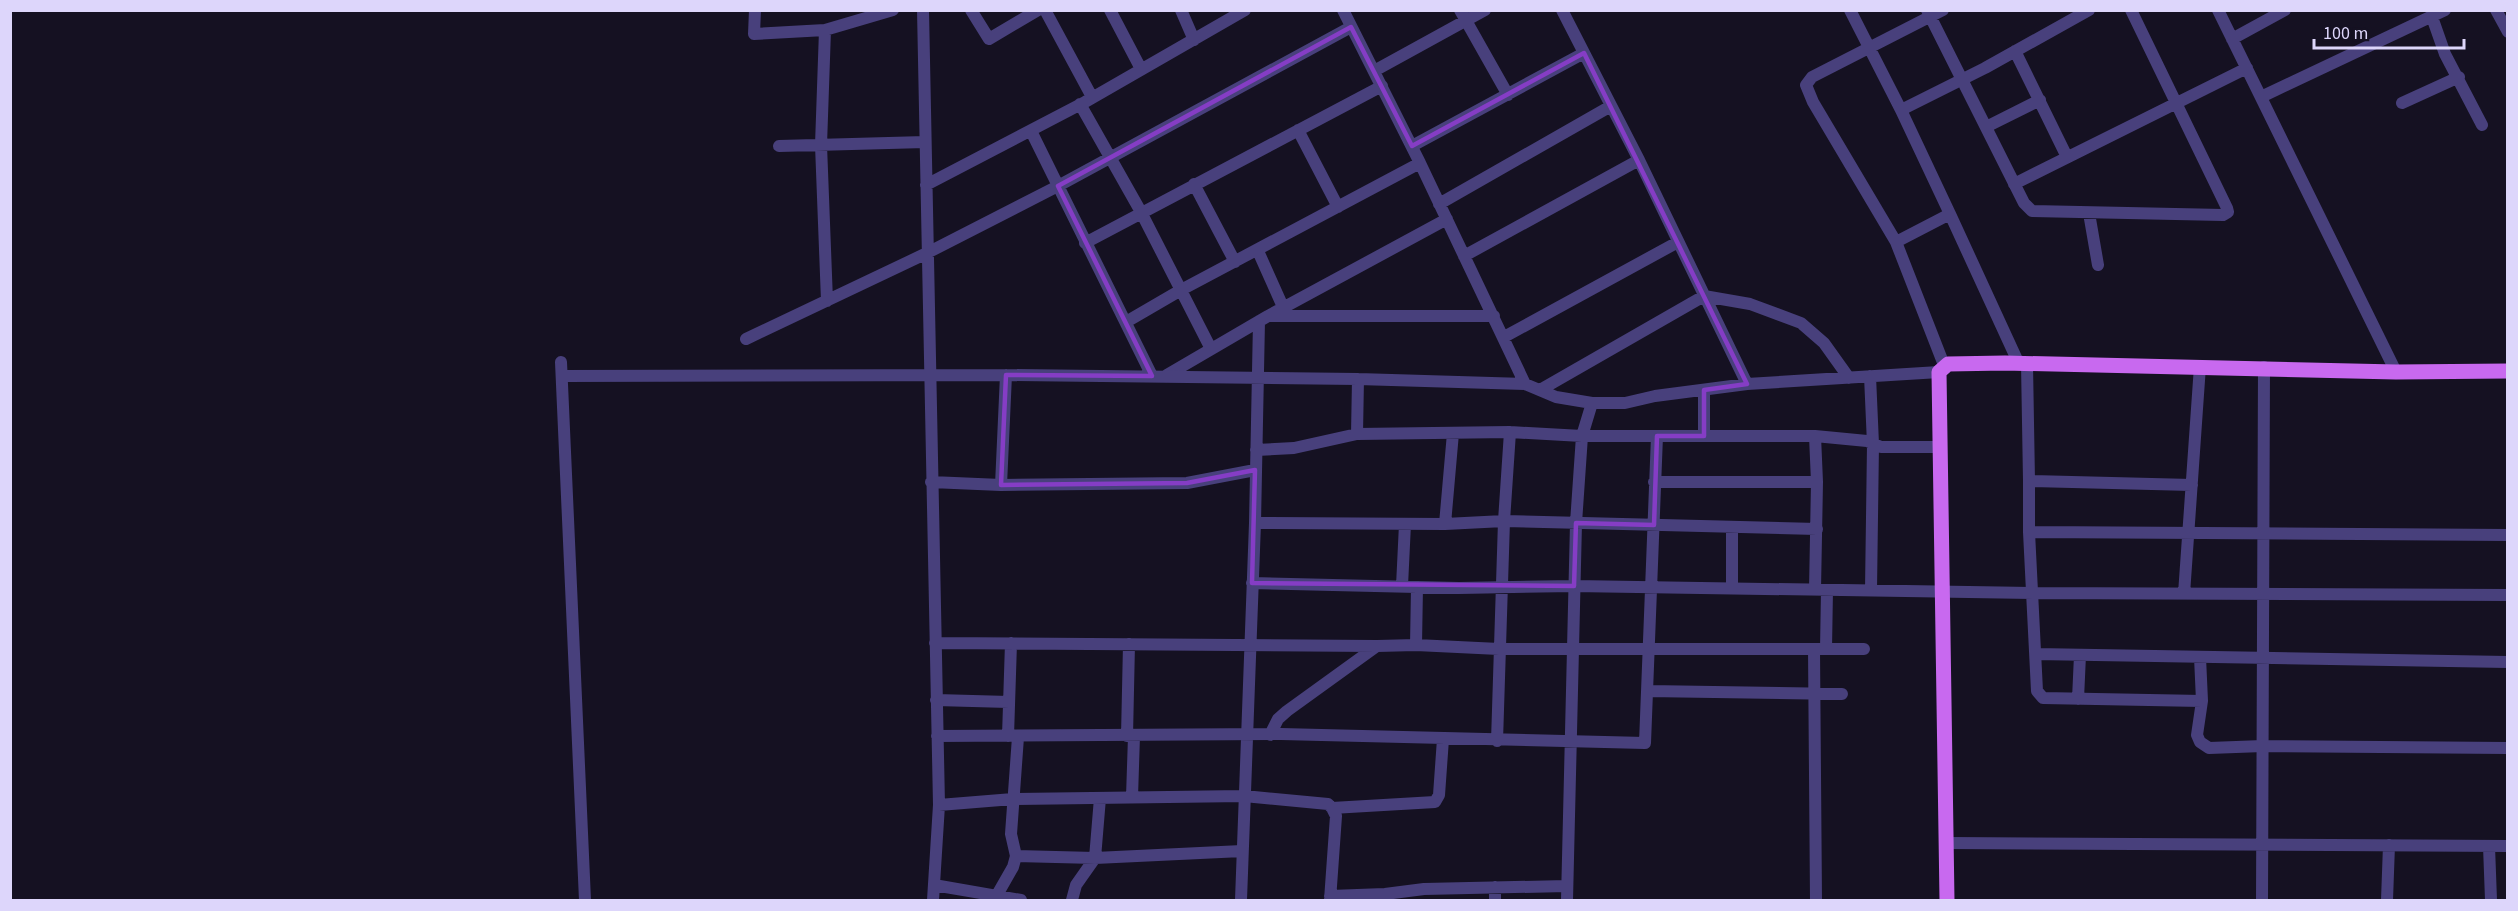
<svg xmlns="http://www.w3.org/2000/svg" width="2518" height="911" viewBox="0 0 2518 911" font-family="'Source Sans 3',sans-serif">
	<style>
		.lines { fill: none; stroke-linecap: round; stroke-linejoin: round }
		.minor { stroke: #48407c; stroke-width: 12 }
		.primary { stroke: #c869ef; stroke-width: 15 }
		.marked { fill: none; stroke: #853dc5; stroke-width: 4.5; stroke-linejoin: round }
	</style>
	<rect width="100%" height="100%" fill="#151122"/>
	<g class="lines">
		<path class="minor" d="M755,10L754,34L825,30L893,10
			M923,10L939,805L933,900
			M971,10L989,39L1038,10
			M1045,10L1092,97
			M1110,10L1141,69
			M1181,10L1194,40
			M1343,10L1420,163L1525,384
			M1460,10L1508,95
			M1562,10L1639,160L1747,384
			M1850,10L1901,110L1950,214L1896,242L1944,365
			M1927,10L2024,203L2032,211L2223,215L2228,212L2227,208L2131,10
			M2218,10L2396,372
			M2496,10L2508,32
			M2432,17L2445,54L2482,125
			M825,30L821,145L827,301
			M2232,39L2285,10
			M2015,51L2067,157
			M1374,71L1485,10
			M2261,97L2445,10
			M2402,103L2459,77
			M1080,104L1141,212L1211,349
			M1901,110L1985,68L2089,10
			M1986,127L2040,100
			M1298,130L1338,207
			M1031,131L1152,376
			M779,146L925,142
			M1412,146L1584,53
			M1194,184L1235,262
			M2014,184L2247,68
			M926,185L1085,102L1245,10
			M1439,204L1611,106
			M2089,213L2098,265
			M1950,214L2019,364
			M1896,242L1813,102L1806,85L1812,77L1943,10
			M1085,243L1382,86
			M1258,251L1283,307
			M1464,256L1639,160
			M1270,316H1494
			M1126,322L1181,290L1420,163
			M1504,337L1678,242
			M746,339L927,253L1058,186L1351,27
			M561,362L585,900
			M2027,364L2029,481
			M1167,375L1268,316L1447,219
			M563,376L1006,375L1358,379L1525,384L1556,397L1592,403H1625L1655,396L1747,384L1939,372
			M1870,376L1873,444L1871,590
			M1540,390L1704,296L1750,304L1801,323L1824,343L1849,378
			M1357,434L1358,379
			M1704,436V390
			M1815,436L1817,482L1815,590
			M1256,450L1294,448L1357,434L1510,432L1582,436H1815L1867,441L1881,447H1941
			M931,482L1001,485L1187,483L1255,470
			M1654,482H1817
			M1001,485L1006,375
			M2192,485L2029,481V532L2037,691L2043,698L2202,701
			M1255,523L1445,524L1504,521L1817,529
			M1445,524L1453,433
			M2029,532L2508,535
			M1252,583L1459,588L1574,586L2032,593L2508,595
			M1402,586L1405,524
			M1417,587L1416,645L1499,649H1864
			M1732,588V528
			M2184,594L2200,366
			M935,643L1377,646
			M1814,649L1816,900
			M1826,649L1827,590
			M2036,654L2508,662
			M2200,657L2202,701L2197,735L2200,742L2209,748L2263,746L2508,748
			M1648,691L1842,694
			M2078,699L2080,655
			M936,700L1009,702
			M1270,735L1278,719L1287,711L1377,646L1416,645
			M937,736L1281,734L1645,743L1657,436
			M1008,736L1011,643
			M1127,736L1129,644
			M1018,737L1011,834L1016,856L1095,858L1242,851
			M1497,741L1504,521L1510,432
			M1132,797L1134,736
			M939,805L1013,799L1244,796L1328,804L1332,808L1435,802L1439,795L1443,739
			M1947,843L2508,846
			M2489,846L2491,900
			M934,885L1021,900
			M997,895L1013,867L1016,856
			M1330,896L1385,894L1424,889L1567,886
			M1072,900L1076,885L1095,858L1100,798
			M1241,900L1255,523L1259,321
			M1330,900L1336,816L1332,808
			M1495,900V887
			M1567,900L1576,523L1582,436L1592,403
			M2262,900L2264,367
			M2387,900L2389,845"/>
		<path class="primary" d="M1947,900L1939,372L1948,364L2005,363L2396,372L2508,371"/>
	</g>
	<path class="marked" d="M1351,27L1412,146L1584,53L1747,384L1704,390V436H1657L1654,525L1576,523L1574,586L1252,583L1255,470L1187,483L1001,485L1006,375L1152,376L1058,186Z"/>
	<rect width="2518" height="911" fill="none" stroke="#ddd6fb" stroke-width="24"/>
	<path d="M2314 39v9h150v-9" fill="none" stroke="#ddd6fb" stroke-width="3"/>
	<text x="2323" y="39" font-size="18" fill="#ddd6fb" stroke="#151122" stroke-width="4.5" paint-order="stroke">100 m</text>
</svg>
